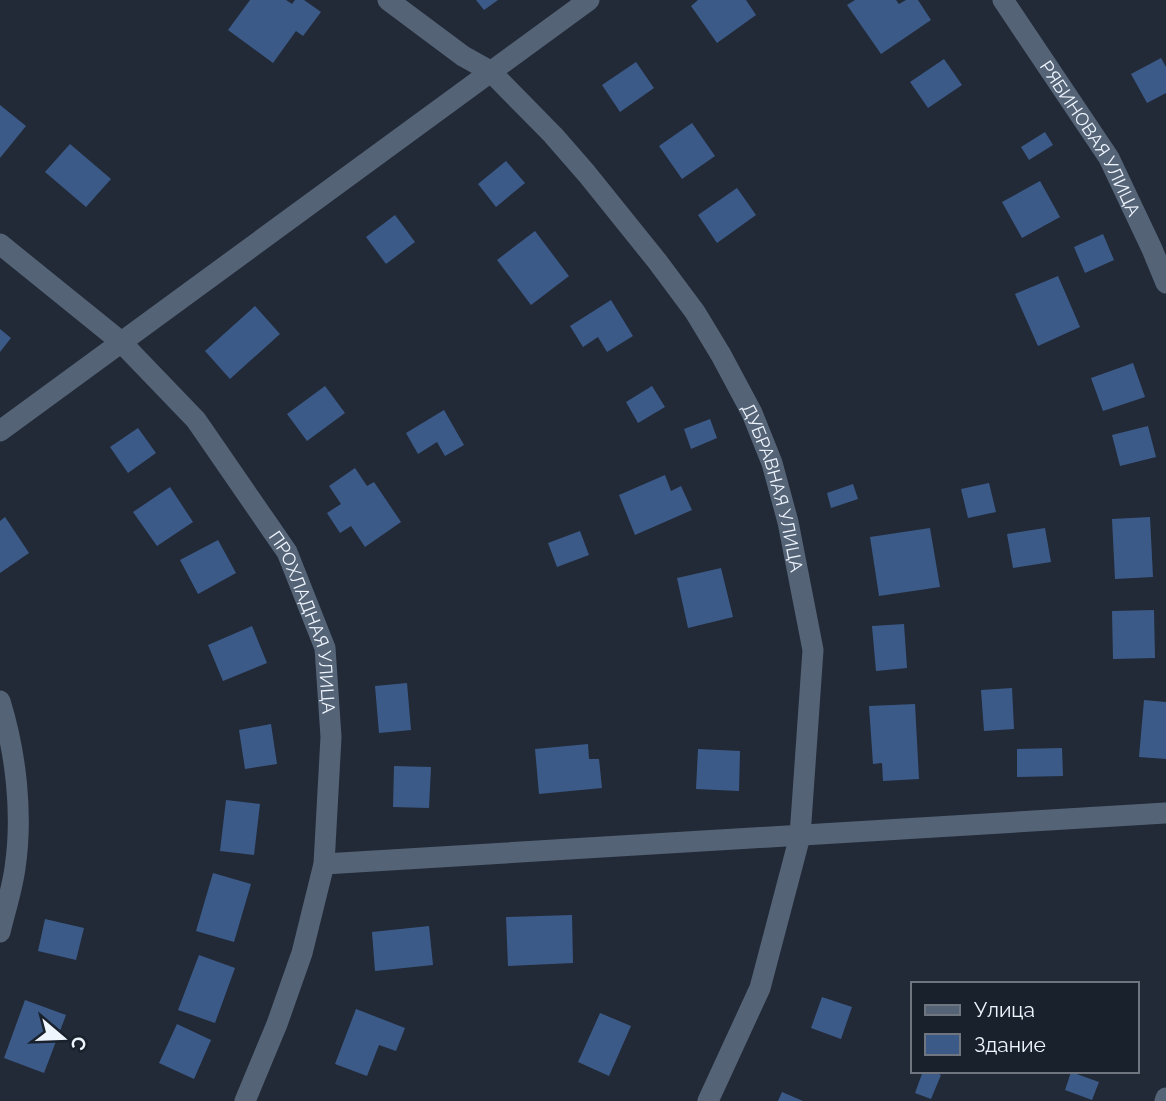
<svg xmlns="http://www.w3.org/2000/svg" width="1166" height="1101" viewBox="0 0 1166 1101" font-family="Raleway,sans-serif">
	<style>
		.building { fill: #3c5a88 }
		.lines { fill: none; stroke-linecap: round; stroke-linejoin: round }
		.street { stroke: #556377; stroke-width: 21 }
		.labels { text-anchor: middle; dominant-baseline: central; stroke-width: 5; stroke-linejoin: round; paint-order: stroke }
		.street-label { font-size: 18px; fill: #eff5fd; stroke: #19212d }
	</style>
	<rect width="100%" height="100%" fill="#222a37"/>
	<path class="building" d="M250,0H286L292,4L295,0H304L321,12L303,36L296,31L273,63L228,30Z
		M476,0H498L484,10Z
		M698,0H746L756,15L717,43L691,6Z
		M855,0H896L899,4L906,0H918L931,20L881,54L847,5Z
		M1161,58L1166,67V93L1147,103L1131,74Z
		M944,59L962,85L928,108L910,82Z
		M636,62L654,88L620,112L602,85Z
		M0,105L26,126L0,158Z
		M692,123L715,156L682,179L659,146Z
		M1045,132L1053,145L1029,160L1021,147Z
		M70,144L111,179L86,207L45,172Z
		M506,161L525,183L496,207L478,184Z
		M1040,181L1060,217L1022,238L1002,202Z
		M737,188L756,215L717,243L698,215Z
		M395,215L415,242L386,264L366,237Z
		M535,231L569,276L531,305L497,260Z
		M1103,234L1114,260L1085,273L1074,247Z
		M1058,276L1080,327L1038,346L1015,294Z
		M611,300L633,336L607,352L598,337L583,347L570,326Z
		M255,306L280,334L230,379L205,351Z
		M0,329L11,338L0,352Z
		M1133,363L1145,397L1103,411L1091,378Z
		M325,386L345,413L307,441L287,414Z
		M652,386L665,407L638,423L626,402Z
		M444,410L464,445L445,456L437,442L418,454L406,433Z
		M710,419L717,438L691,449L684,429Z
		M1148,426L1156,457L1120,466L1112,435Z
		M138,428L156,453L128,473L110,447Z
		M355,468L367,486L374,482L401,522L365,547L351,526L340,533L327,513L341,504L329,486Z
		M665,475L671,491L681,486L692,510L635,535L619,495Z
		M989,483L996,512L968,518L961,489Z
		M853,484L858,499L831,508L827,493Z
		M170,487L193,522L157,546L133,512Z
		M5,517L29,553L0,573V521Z
		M1150,517L1153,577L1115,579L1112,519Z
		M930,528L940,587L879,596L870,537Z
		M1045,528L1051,562L1013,568L1007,534Z
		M580,531L589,555L557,567L548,543Z
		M218,540L236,573L198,594L180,560Z
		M721,568L733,617L688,628L677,578Z
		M1154,610L1155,658L1113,659L1112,611Z
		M904,624L907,668L876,671L872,626Z
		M252,626L267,663L223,681L208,645Z
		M407,683L411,730L379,733L375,686Z
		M1012,688L1014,729L984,731L981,690Z
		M1144,700L1166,702V759L1139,757Z
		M915,704L919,779L883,781L882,763L873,764L869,706Z
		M271,724L277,764L245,769L239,730Z
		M588,744L589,759H599L602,788L539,794L535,749Z
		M1062,748L1063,776L1017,777V749Z
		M698,749L740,751L739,791L696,789Z
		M394,766L431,767L429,808L393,807Z
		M226,800L260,804L254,855L220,851Z
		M213,873L251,884L234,942L196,931Z
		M572,915L573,963L508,966L506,917Z
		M45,919L84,928L76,960L38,951Z
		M429,926L433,965L375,971L372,932Z
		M199,955L235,968L215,1023L178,1010Z
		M822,997L852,1007L841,1039L811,1028Z
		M25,1000L66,1015L44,1073L4,1058Z
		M356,1009L405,1028L396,1051L379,1045L367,1076L335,1064Z
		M600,1013L631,1026L609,1076L578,1062Z
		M177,1024L211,1040L194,1079L159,1063Z
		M923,1071H932L941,1075L931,1099L915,1093Z
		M1071,1072L1099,1082L1092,1100L1065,1090Z
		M782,1092L803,1101H778Z"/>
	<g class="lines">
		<g class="street">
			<path id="s1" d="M388,0L463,56L490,71L553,135L587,174L657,261L695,312L721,355L752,413L772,463L788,522L813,650L800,836L760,988L708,1101"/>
			<path id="s2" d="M1003,0L1109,158L1152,249L1166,283"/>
			<path id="s3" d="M0,244L120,341L196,420L287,552L325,648L331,737L324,864L302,953L277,1024L245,1101"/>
			<path d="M0,431L589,0"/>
			<path d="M0,701C16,753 23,814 15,868C12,890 5,911 0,932"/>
			<path d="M324,864L1166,813"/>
			<path d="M1165,1101L1166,1098"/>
		</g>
	</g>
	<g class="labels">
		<g class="street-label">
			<text stroke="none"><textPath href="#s2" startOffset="164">РЯБИНОВАЯ УЛИЦА</textPath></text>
			<text stroke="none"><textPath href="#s1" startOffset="635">ДУБРАВНАЯ УЛИЦА</textPath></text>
			<text stroke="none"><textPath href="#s3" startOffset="497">ПРОХЛАДНАЯ УЛИЦА</textPath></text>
		</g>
	</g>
	<rect x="911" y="982" width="228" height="91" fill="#19212d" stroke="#6f7680" stroke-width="2"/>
	<rect x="925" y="1005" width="35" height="10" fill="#556377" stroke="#6f7680" stroke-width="2"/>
	<text x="974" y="1017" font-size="21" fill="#eff5fd">Улица</text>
	<rect x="925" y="1034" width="35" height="21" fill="#3c5a88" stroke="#6f7680" stroke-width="2"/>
	<text x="974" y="1052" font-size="21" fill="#eff5fd">Здание</text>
	<g transform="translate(63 1038) rotate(109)" stroke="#19212d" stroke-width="5" paint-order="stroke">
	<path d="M0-5L12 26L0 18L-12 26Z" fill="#eff5fd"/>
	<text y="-10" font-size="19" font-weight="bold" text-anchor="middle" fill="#eff5fd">С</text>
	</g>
</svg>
